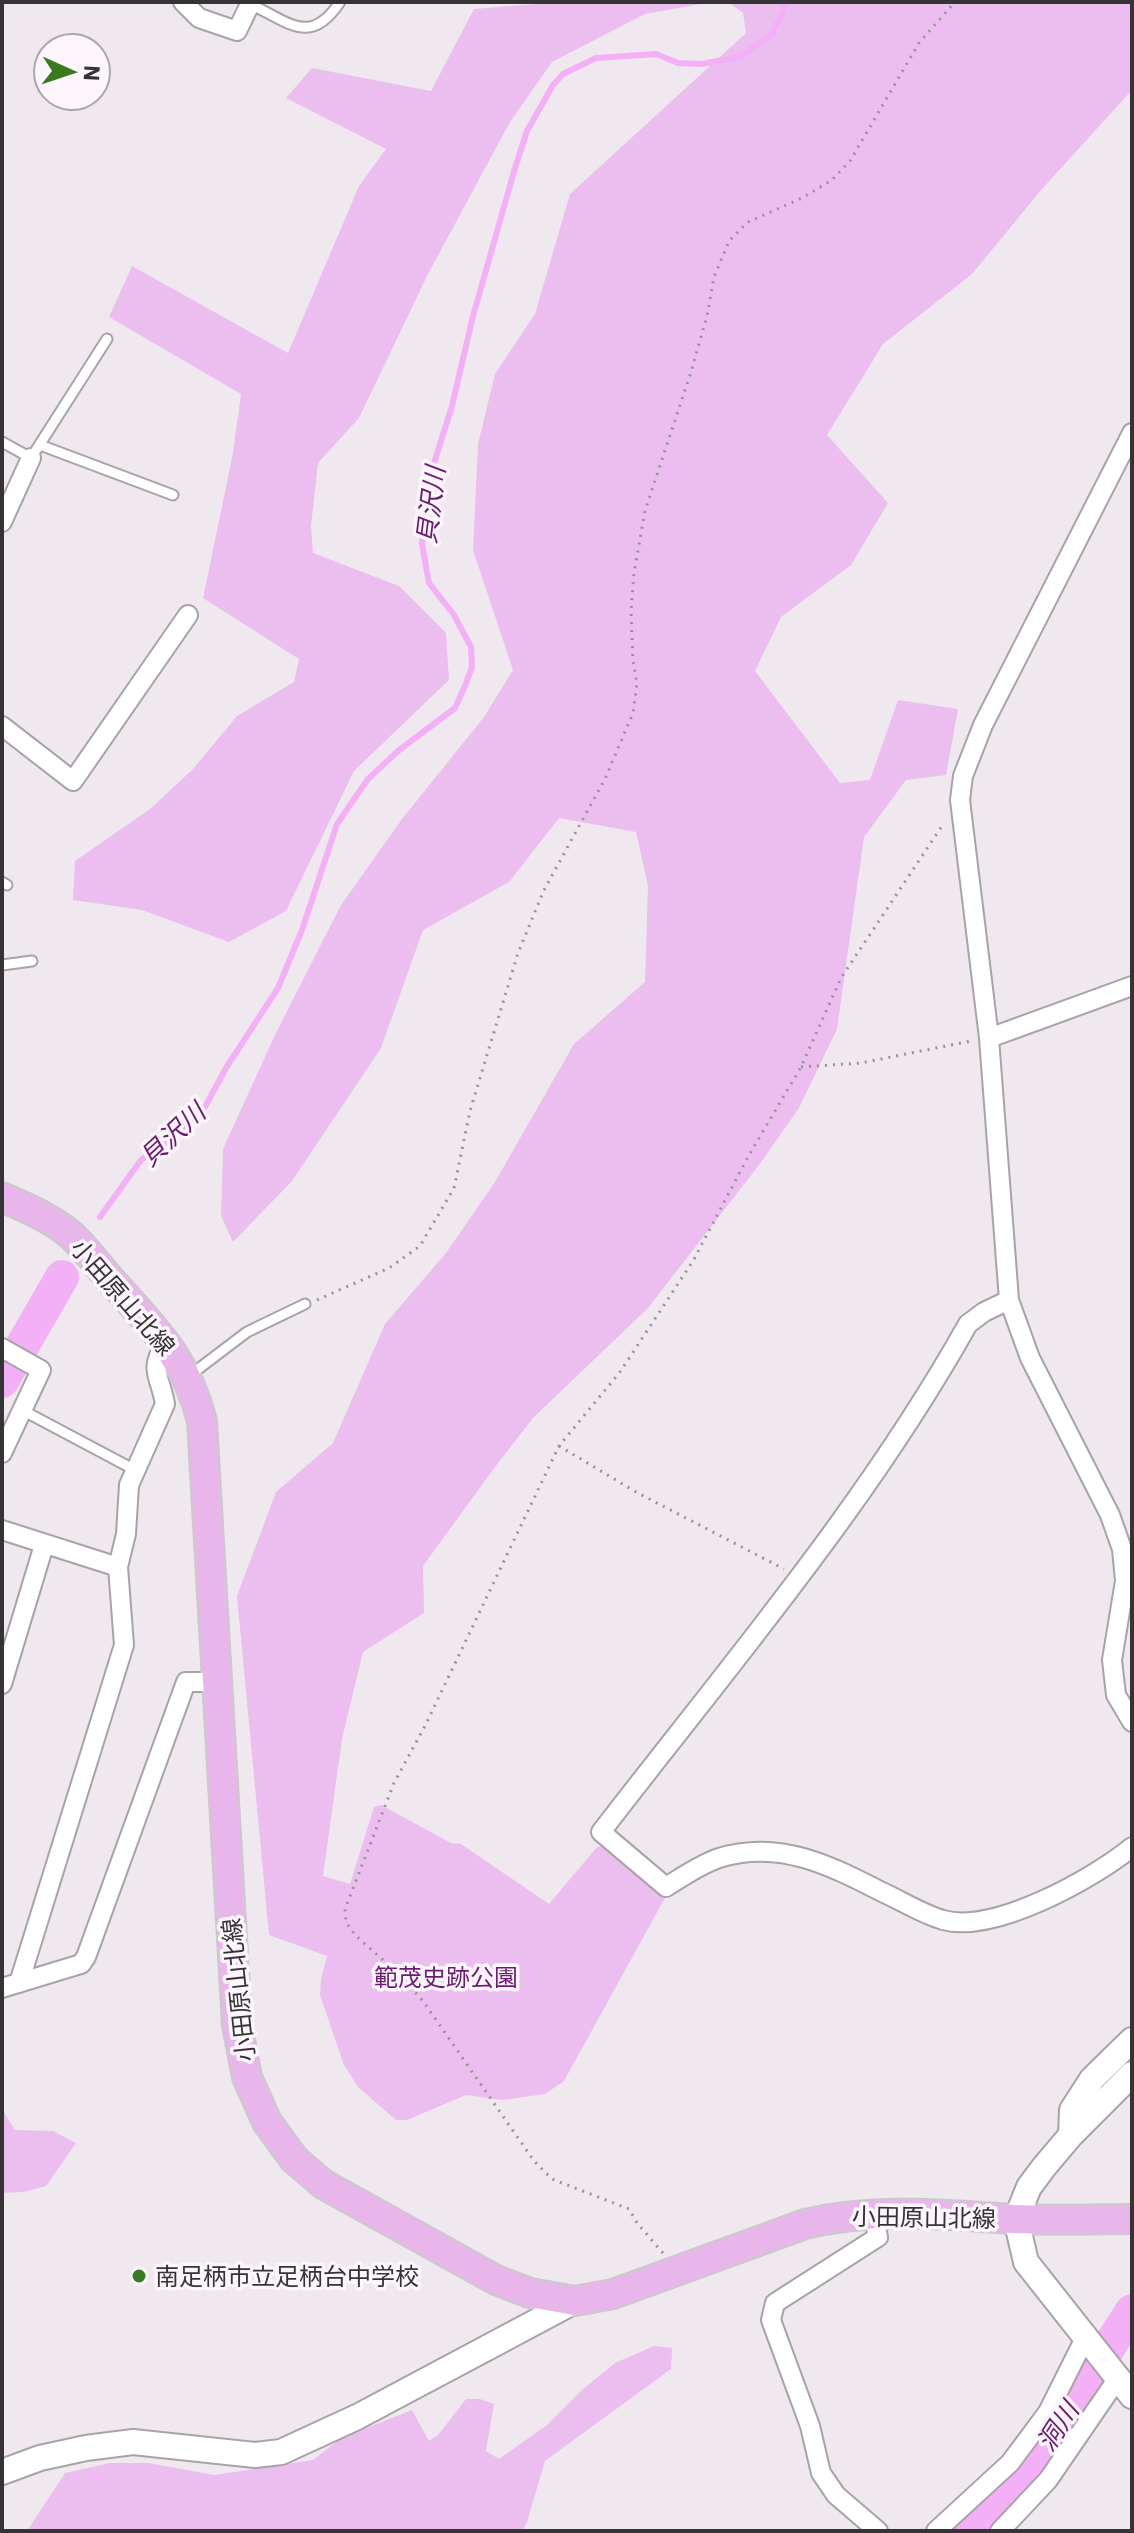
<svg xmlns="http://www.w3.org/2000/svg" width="1134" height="2533" viewBox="0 0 1134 2533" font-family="'IBM Plex Sans','Noto Sans JP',sans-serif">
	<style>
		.green { fill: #ecbeef }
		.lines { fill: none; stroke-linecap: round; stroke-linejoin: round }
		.stream { stroke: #f3b0f7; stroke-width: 6 }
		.river { stroke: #f3b0f7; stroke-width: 34 }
		.lane-casing { stroke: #a9a2a9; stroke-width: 13 }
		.street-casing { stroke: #a9a2a9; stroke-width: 22 }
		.secondary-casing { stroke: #a9a2a9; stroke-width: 28 }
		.primary-casing { stroke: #cacaca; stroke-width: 32 }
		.path { stroke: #979297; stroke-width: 3; stroke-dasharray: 2 6; stroke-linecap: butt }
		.lane { stroke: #fff; stroke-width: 9 }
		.street { stroke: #fff; stroke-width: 18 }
		.secondary { stroke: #fff; stroke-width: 24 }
		.primary { stroke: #e9b6ec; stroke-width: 28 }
		.poi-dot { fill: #397c1d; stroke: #fcf5fc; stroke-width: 3 }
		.labels { text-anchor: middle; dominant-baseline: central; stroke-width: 7; stroke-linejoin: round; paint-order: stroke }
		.street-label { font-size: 24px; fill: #353335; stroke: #fcf5fc }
		.park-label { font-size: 24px; fill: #6a1c71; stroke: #fcf5fc }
		.poi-label { font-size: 24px; fill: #353335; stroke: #fcf5fc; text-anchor: start }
		.water-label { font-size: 26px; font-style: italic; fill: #691b6f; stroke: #fcf5fc }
	</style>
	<rect width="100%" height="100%" fill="#efe8ef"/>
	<path class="green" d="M561,2H712L645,14L552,62L510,122L428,274L359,418L318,463L311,526L313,553L399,586L446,633L449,680L354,771L286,911L229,942L142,910L73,900L75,861L150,809L193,769L237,716L294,682L299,659L203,598L233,453L241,394L109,317L132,266L288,353L359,186L386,149L286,98L312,68L431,91L474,9Z
		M728,2H1132V90L1042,189L972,274L883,344L827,435L888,503L851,565L781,617L755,671L840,783L870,780L898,700L958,709L946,775L906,780L864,837L837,1029L799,1108L759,1165L648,1308L533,1418L495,1467L423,1566L424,1613L363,1652L342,1739L323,1876L350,1884L374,1807L381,1805L451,1843L461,1844L549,1904L597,1847L606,1846L666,1896L564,2081L545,2094L502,2100L466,2095L407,2120H396L358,2087L344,2065L320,1995L321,1979L327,1956L269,1935L237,1596L276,1492L333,1443L385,1324L446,1253L495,1182L574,1044L645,982L648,886L636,832L559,818L509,882L423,930L381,1048L292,1181L233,1242L221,1216L223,1149L274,1037L341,905L402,819L484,717L513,670L473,550L478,444L495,374L535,314L570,194L746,33L743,13Z
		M2,2109L15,2130L53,2131L76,2143L46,2186L23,2192L2,2193Z
		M654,2346L672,2348L671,2369L545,2461L527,2522L522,2531H27L65,2473L110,2463H149L214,2475L313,2460L341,2438L412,2410L429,2441L438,2435L466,2399H480L494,2404L486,2451L499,2459L547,2425L582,2390L615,2363Z"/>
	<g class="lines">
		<path class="stream" d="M100,1217L141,1160L175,1137L205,1107L226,1068L278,988L302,930L337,824L368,779L398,751L455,708L465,686L472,667L471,647L454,615L429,583L422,544L430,476L452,406L473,316L515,168L527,131L553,85L563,74L596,58L656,54L678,63L701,64L740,57L771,35L784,10L785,2"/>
		<path class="river" d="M2,1381L62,1277
			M968,2531L1029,2470L1132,2311"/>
		<g class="lane-casing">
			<path id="lane" d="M250,4C289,22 310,47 340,2
				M2,442L31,458L107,339
				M40,445L173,495
				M2,882L7,885
				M2,965L32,961
				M189,1376L247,1332L305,1304
				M22,1410L135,1470"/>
		</g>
		<g class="street-casing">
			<path id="street" d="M183,2L199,18L237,31L251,2
				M1132,433L983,725L963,776L960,800L989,1038L1009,1300L1030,1358L1110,1515L1122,1549L1125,1581L1112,1660L1116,1695L1132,1722
				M2,522L31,458
				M2,726L73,781L188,615
				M989,1038L1132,986
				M1009,1300L984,1312L968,1324C866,1506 728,1667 601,1832L666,1887C682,1877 701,1864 719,1858C779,1839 831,1866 882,1892C902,1901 922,1914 943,1920C994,1934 1093,1879 1132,1847
				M2,1348L41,1370L2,1453
				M2,1530L118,1567
				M2,1684L44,1545
				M19,1983L124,1645L118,1567L126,1534L129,1485L165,1404C160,1374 148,1372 166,1342
				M2,1988L81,1964L86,1957L186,1682H216
				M873,2214L878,2237L775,2303L771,2320L810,2426L821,2473L836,2495L878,2531
				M936,2531L1010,2463L1048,2412L1085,2338
				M1000,2531L1048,2480L1118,2378"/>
		</g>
		<g class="secondary-casing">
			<path id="secondary" d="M1132,2074L1071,2135L1044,2167L1029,2187L1016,2219L1026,2262L1132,2396
				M1071,2135L1072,2110L1092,2079L1132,2040
				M2,2472L40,2458L86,2448L133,2442L255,2455L281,2452L357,2417L575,2301"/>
		</g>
		<g class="primary-casing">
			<path id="primary" d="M2,1197C26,1208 52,1218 72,1236C88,1251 102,1271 117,1287C158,1333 186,1359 202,1421L237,2025L247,2077L267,2122L294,2159L323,2184L496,2280L530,2293L575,2301L613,2294L805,2224C874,2207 944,2215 1014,2219C1053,2221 1093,2219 1132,2219"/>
		</g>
		<path class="path" d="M801,1067L861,1063L971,1041
			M317,1300L389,1268L420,1246L454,1188L470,1111L518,953L544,890L605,779L633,713L637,683L633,661L631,611L634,573L645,511L691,372L707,316L714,277L729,241L748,222L802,198L832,180L850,161L919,43L955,2
			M559,1446L636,1492L784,1569
			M663,2253L637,2223L629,2209L552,2179L534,2161L423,2001L401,1976L355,1935L346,1922L345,1909L394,1783L426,1724L559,1446L620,1372L693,1261L749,1155L801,1067L841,978L944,823"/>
		<use href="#lane" class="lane"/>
		<use href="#street" class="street"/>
		<use href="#secondary" class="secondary"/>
		<use href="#primary" class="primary"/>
	</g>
	<circle class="poi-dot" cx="139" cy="2276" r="8"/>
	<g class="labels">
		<g class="street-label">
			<text transform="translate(123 1297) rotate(49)">小田原山北線</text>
			<text transform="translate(238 1990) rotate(-96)">小田原山北線</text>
			<text transform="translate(924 2217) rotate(1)">小田原山北線</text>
		</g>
		<g class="park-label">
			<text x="446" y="1977">範茂史跡公園</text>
		</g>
		<g class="poi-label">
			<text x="155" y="2276">南足柄市立足柄台中学校</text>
		</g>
		<g class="water-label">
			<text transform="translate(430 505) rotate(-83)">貝沢川</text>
			<text transform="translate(172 1134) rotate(-43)">貝沢川</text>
			<text transform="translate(1057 2426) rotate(-57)">洞川</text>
		</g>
	</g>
	<rect width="1134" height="2533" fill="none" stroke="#353335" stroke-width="8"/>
	<g transform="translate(72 72) rotate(93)"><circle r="38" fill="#fcf5fc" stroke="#aca7ac" stroke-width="2"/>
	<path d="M0-6L14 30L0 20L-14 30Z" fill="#397c1d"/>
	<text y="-12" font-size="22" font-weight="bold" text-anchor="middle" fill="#353335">N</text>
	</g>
</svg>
